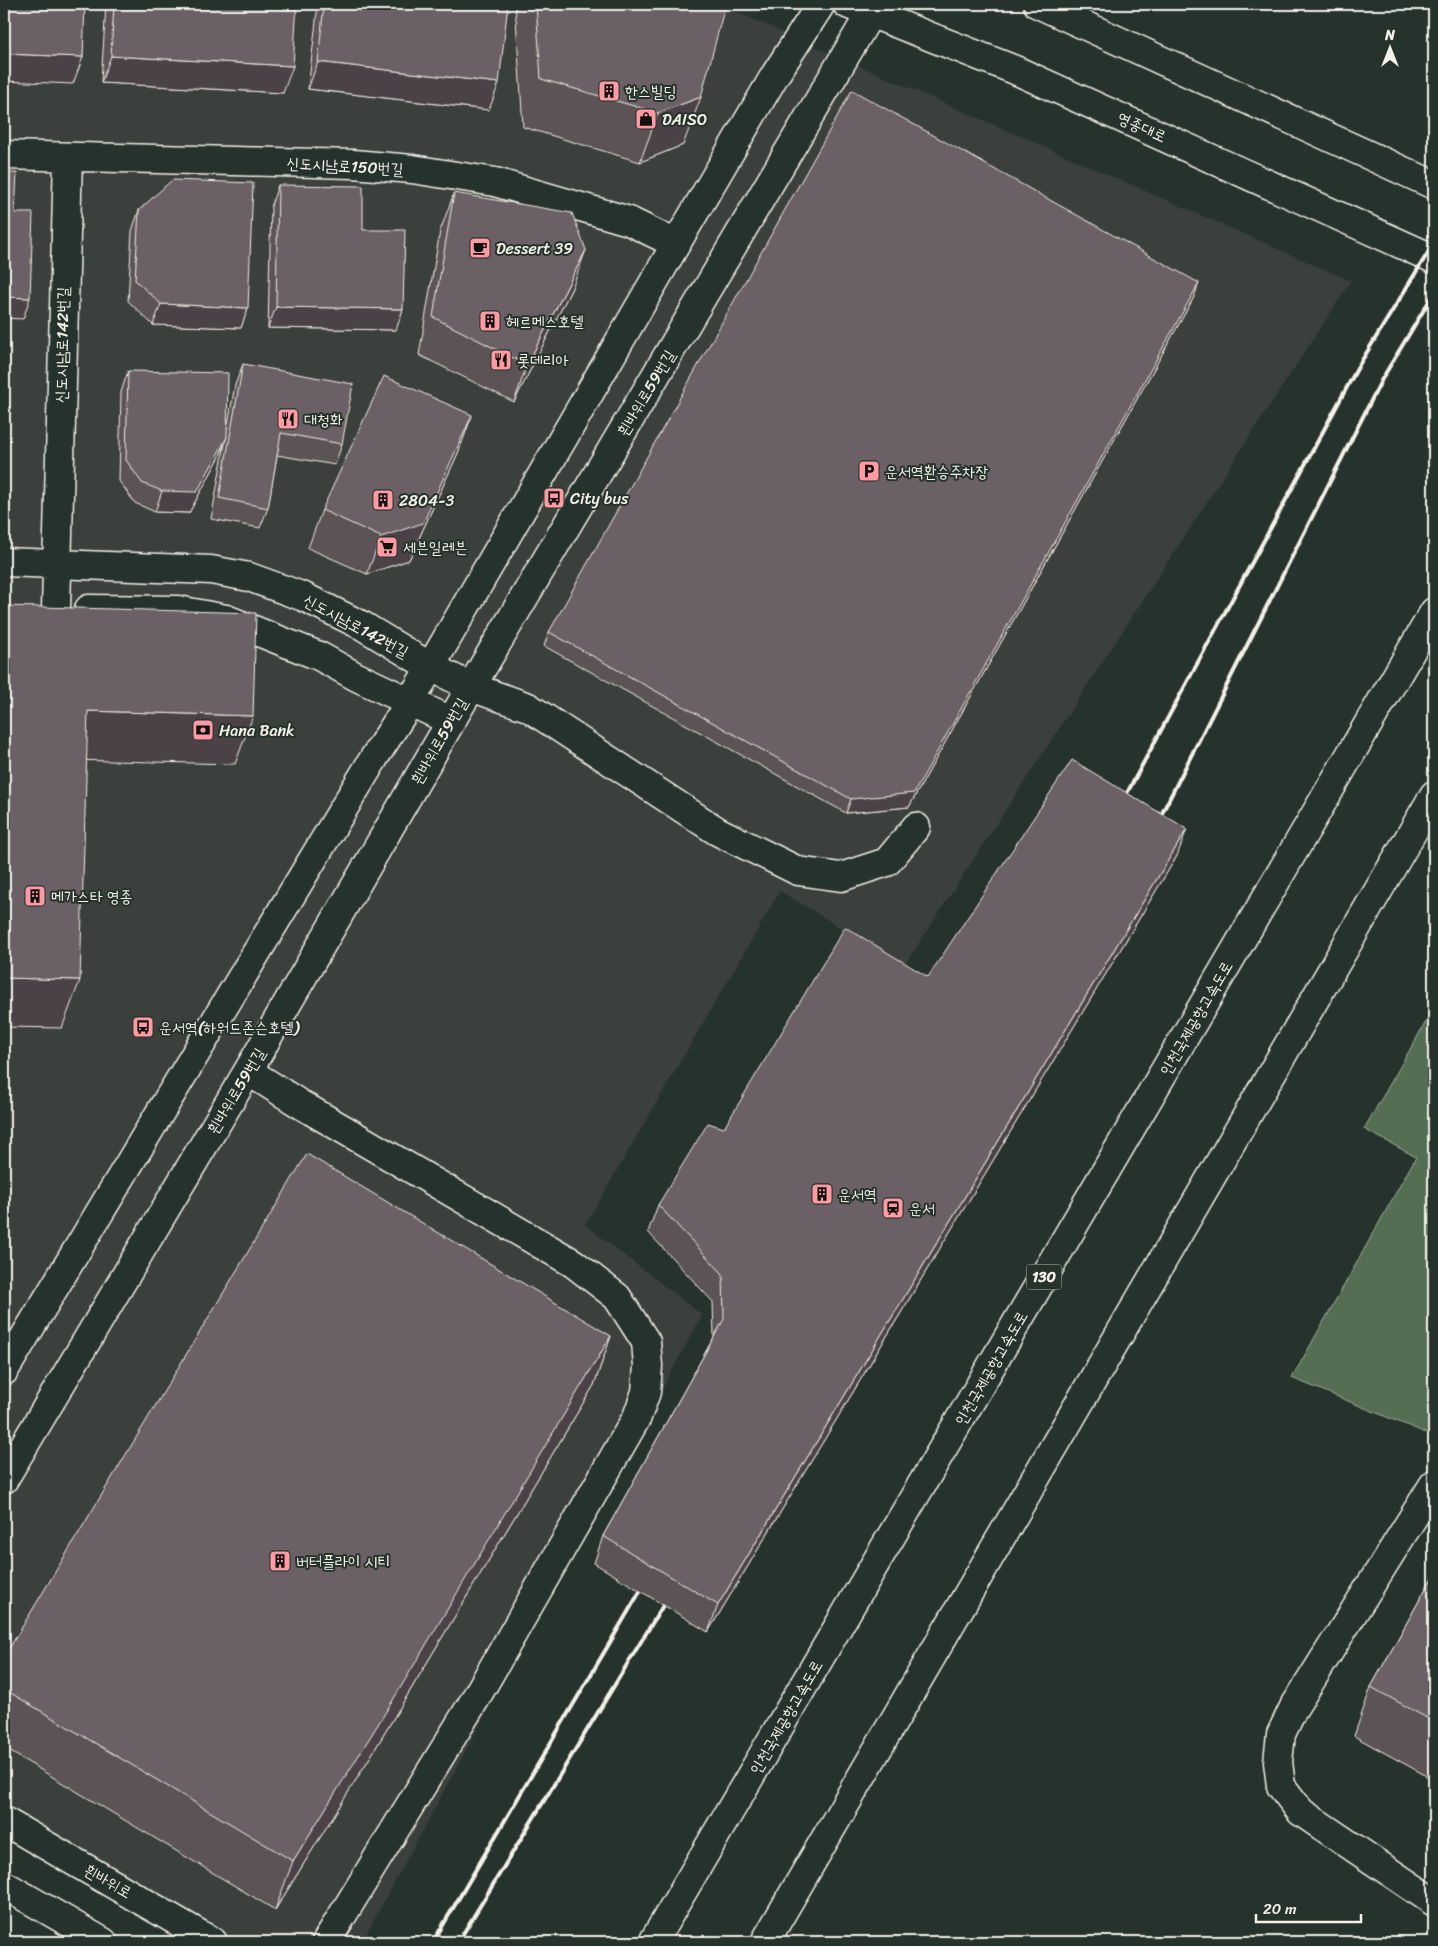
<svg xmlns="http://www.w3.org/2000/svg" width="1438" height="1946" viewBox="0 0 1438 1946" font-family="Sriracha,'Poor Story',sans-serif">
	<style>
		.built { fill: #3b403e }
		.green { fill: #556d52; stroke: #a4af9d }
		.lines { fill: none; stroke-linecap: round; stroke-linejoin: round }
		.minor-casing { stroke: #f4f1e8; stroke-width: 31 }
		.major-casing { stroke: #f4f1e8; stroke-width: 31 }
		.highway-casing { stroke: #f4f1e8; stroke-width: 31 }
		.minor { stroke: #26332d; stroke-width: 28 }
		.major { stroke: #26332d; stroke-width: 28 }
		.highway { stroke: #26332d; stroke-width: 28 }
		.rail { stroke: #f4f1e8; stroke-width: 4 }
		.wall { fill: #5c5357; stroke: #f4f1e8 }
		.shaded-wall { fill: #4b4347; stroke: #f4f1e8 }
		.building { fill: #6b6065; stroke: #f4f1e8 }
		.labels { text-anchor: middle; dominant-baseline: central; stroke-width: 4; stroke-linejoin: round; paint-order: stroke }
		.shield { fill: #26332d; stroke: #b6b8b0; stroke-width: 1 }
		.shield-label { font-size: 15px; font-weight: bold; fill: #f4f1e8 }
		.poi-label { font-size: 16px; fill: #f4f1e8; stroke: #26332d; text-anchor: start }
		.street-label { font-size: 16px; fill: #f4f1e8; stroke: #26332d }
	</style>
	<rect width="100%" height="100%" fill="#26332d"/>
	<filter id="ink" filterUnits="userSpaceOnUse"><feTurbulence type="fractalNoise" baseFrequency=".02" numOctaves="2"/><feDisplacementMap in="SourceGraphic" scale="10" xChannelSelector="R" yChannelSelector="G"/><feConvolveMatrix kernelMatrix="1 2 1 2 8 2 1 2 1" color-interpolation-filters="sRGB"/></filter>
	<g filter="url(#ink)">
		<path class="built" d="M4,4H718L1351,281L904,966L780,891L585,1225L702,1315L362,1942H180L4,1838Z"/>
		<path class="green" d="M1434,1008V1435L1433,1436L1292,1378L1416,1157L1364,1129Z"/>
		<g class="lines">
			<g class="minor-casing">
				<path id="minor" d="M4,155L353,164L412,169L495,182L629,221L676,244
					M4,562L211,570L249,577L304,597L363,626L429,666L471,687L528,707L717,831L798,871L841,877L887,862L916,827
					M56,609L68,157
					M89,609L178,610L226,619L319,656L357,677L451,721
					M248,1071L300,1104L573,1263L617,1297L646,1342L648,1366L646,1392L637,1417L474,1701L326,1942
					M4,1371L374,758L410,702L676,244L775,75L821,4
					M4,1479L248,1071L471,687L876,4
					M1434,1484L1293,1709L1281,1734L1278,1762L1281,1786L1301,1812L1434,1902
					M4,1821L213,1942
					M4,1885L103,1942"/>
			</g>
			<g class="major-casing">
				<path id="major" d="M847,4L1015,70L1434,259
					M1038,4L1434,185"/>
			</g>
			<g class="highway-casing">
				<path id="highway" d="M653,1942L1434,612
					M765,1942L1434,795"/>
			</g>
			<use href="#minor" class="minor"/>
			<use href="#major" class="major"/>
			<use href="#highway" class="highway"/>
			<path class="rail" d="M1120,806L1359,365L1434,243
				M1155,827L1382,379L1434,293
				M433,1942L648,1578
				M458,1942L670,1594"/>
		</g>
		<path class="wall" d="M106,4H297L283,93L101,83Z
			M318,4H508L489,110L308,89Z
			M515,4H718L683,145L640,162L523,127Z
			M278,185L363,230L403,309L396,330L268,328L271,206Z
			M454,193L572,288L514,402L419,355L440,231Z
			M139,210L248,308L241,328L153,325L128,301L132,231Z
			M1194,297L909,807L846,813L544,646L549,632Z
			M243,364L342,444L335,465L277,455L268,508L260,528L211,519L225,443L219,458L189,513L155,512L135,503L119,481L121,392L128,371L227,429L235,385Z
			M472,415L458,453L409,560L367,574L308,548L322,510Z
			M1177,856L708,1632L594,1563L603,1536L714,1337L713,1302L648,1232L658,1205L724,1128L928,977Z
			M611,1336L594,1385L372,1754L275,1910L4,1748V1657Z
			M1434,1574V1780L1354,1736L1371,1687Z"/>
		<path class="shaded-wall" d="M4,54L83,57L73,84L4,81Z
			M111,56L293,66L283,93L101,83Z
			M318,62L499,83L489,110L308,89Z
			M701,97L683,145L640,162L658,113Z
			M586,250L572,288L514,402L527,365Z
			M1199,283L1194,297L909,807L846,813L851,799Z
			M4,297L30,298L23,319L4,318Z
			M161,304L248,308L241,328L153,325Z
			M276,307L403,309L396,330L268,328Z
			M472,415L458,453L409,560L367,574L381,537Z
			M227,437L219,458L189,513L155,512L162,491Z
			M88,711L253,716L235,764L70,760Z
			M1187,829L1177,856L708,1632L718,1605Z
			M4,978L80,980L62,1028L4,1027Z
			M611,1336L594,1385L372,1754L275,1910L293,1861Z"/>
		<path class="building" d="M4,4H85L83,57L4,54Z
			M114,4H297L293,66L111,56Z
			M324,4H508L499,83L318,62Z
			M536,4H718L725,6L701,97L658,113L541,79Z
			M852,90L1199,283L914,793L851,799L549,632Z
			M4,173H17L15,213H33L30,298L4,297Z
			M172,180L253,183L248,308L161,304L135,280L139,210Z
			M278,185L363,186V230H405L403,309L276,307Z
			M454,193L572,213L586,250L527,365L433,317Z
			M243,364L353,384L342,444L281,433L268,508L219,498Z
			M128,371L228,373L227,437L197,492L162,491L142,483L126,460Z
			M384,376L472,415L423,523L381,537L322,510Z
			M4,606L256,613L253,716L88,711L80,980L4,978Z
			M1072,760L1187,829L718,1605L603,1536L724,1319L723,1274L658,1205L708,1123L724,1128L845,927L928,977Z
			M307,1154L611,1336L390,1705L293,1861L4,1689V1657Z
			M1434,1574V1722L1371,1687Z"/>
	</g>
	<defs>
		<g id="building-square" transform="scale(1.125)"><rect x="-9" y="-9" width="18" height="18" rx="4" fill="#ff9aa2" stroke="#26332d"/><path d="M-4-6H4V6H1V3H-1V6H-4ZM-2.5-4.3h1.7v1.8h-1.7ZM.8-4.3h1.7v1.8H.8ZM-2.5-1h1.7V.8h-1.7ZM.8-1h1.7V.8H.8Z" fill="#111"/></g>
		<g id="shop-square" transform="scale(1.125)"><rect x="-9" y="-9" width="18" height="18" rx="4" fill="#ff9aa2" stroke="#26332d"/><path d="M-5-2.5h2.3a2.7 3.5 0 0 1 5.4 0H5L5.5 6h-11ZM-1.5-2.5h3a1.5 2.3 0 0 0-3 0Z" fill="#111"/></g>
		<g id="cafe-square" transform="scale(1.125)"><rect x="-9" y="-9" width="18" height="18" rx="4" fill="#ff9aa2" stroke="#26332d"/><path d="M-5.5-4.5H6V0H3Q3 3.5 0 3.5H-2.5Q-5.5 3.5-5.5 0ZM3-3.2v2h1.7v-2ZM-6 4.5H4V6H-6Z" fill="#111"/></g>
		<g id="restaurant-square" transform="scale(1.125)"><rect x="-9" y="-9" width="18" height="18" rx="4" fill="#ff9aa2" stroke="#26332d"/><path d="M-5-6h1v4h1v-4h1v4h1v-4h1v5L-1.5 .5V6h-2V.5L-5-1ZM5-6V6H3V1.5H1.5Q1.5-4 5-6Z" fill="#111"/></g>
		<g id="parking-square" transform="scale(1.125)"><rect x="-9" y="-9" width="18" height="18" rx="4" fill="#ff9aa2" stroke="#26332d"/><path d="M-3.5-5.5H1a3.5 3.5 0 0 1 0 7H-1V5.5H-3.5ZM-1-3.4V-.6H.8a1.4 1.4 0 0 0 0-2.8Z" fill="#111"/></g>
		<g id="bus-square" transform="scale(1.125)"><rect x="-9" y="-9" width="18" height="18" rx="4" fill="#ff9aa2" stroke="#26332d"/><path d="M-5-6H5V4H4V6H2V4H-2V6H-4V4H-5ZM-3.5-4V0h7V-4ZM-3.5 1.2v1.5H-2V1.2ZM2 1.2v1.5H3.5V1.2Z" fill="#111"/></g>
		<g id="supermarket-square" transform="scale(1.125)"><rect x="-9" y="-9" width="18" height="18" rx="4" fill="#ff9aa2" stroke="#26332d"/><path d="M-6-5.5h2.5l.6 2H6L4.5 2H-2.5L-4.4-4H-6ZM-1.5 3.2a1.3 1.3 0 1 0 .1 0ZM3 3.2a1.3 1.3 0 1 0 .1 0Z" fill="#111"/></g>
		<g id="bank-square" transform="scale(1.125)"><rect x="-9" y="-9" width="18" height="18" rx="4" fill="#ff9aa2" stroke="#26332d"/><path d="M-6-4H6V4H-6ZM0-2.3a2.3 2.3 0 1 0 0 4.6a2.3 2.3 0 1 0 0-4.6Z" fill="#111"/></g>
		<g id="station-square" transform="scale(1.125)"><rect x="-9" y="-9" width="18" height="18" rx="4" fill="#ff9aa2" stroke="#26332d"/><path d="M-3-6H3Q5-6 5-4V2Q5 4 3 4L4.5 6H3L1.5 4h-3L-3 6H-4.5L-3 4Q-5 4-5 2V-4Q-5-6-3-6ZM-3.5-4v3h7v-3ZM-3.5 1v1.5H-2V1ZM2 1v1.5H3.5V1Z" fill="#111"/></g>
	</defs>
	<g fill-rule="evenodd">
		<use href="#building-square" x="609" y="91"/>
		<use href="#shop-square" x="646" y="119"/>
		<use href="#cafe-square" x="480" y="248"/>
		<use href="#building-square" x="490" y="321"/>
		<use href="#restaurant-square" x="501" y="360"/>
		<use href="#restaurant-square" x="288" y="419"/>
		<use href="#parking-square" x="869" y="471"/>
		<use href="#bus-square" x="554" y="498"/>
		<use href="#building-square" x="383" y="500"/>
		<use href="#supermarket-square" x="387" y="547"/>
		<use href="#bank-square" x="203" y="730"/>
		<use href="#building-square" x="35" y="896"/>
		<use href="#bus-square" x="143" y="1027"/>
		<use href="#building-square" x="822" y="1194"/>
		<use href="#station-square" x="893" y="1208"/>
		<use href="#building-square" x="280" y="1561"/>
	</g>
	<g class="labels">
		<rect class="shield" x="1026.5" y="1264.5" width="35" height="25" rx="4"/>
		<g class="shield-label">
			<text x="1044" y="1277">130</text>
		</g>
		<g class="poi-label">
			<text x="625" y="91">한스빌딩</text>
			<text x="662" y="119">DAISO</text>
			<text x="496" y="248">Dessert 39</text>
			<text x="506" y="321">헤르메스호텔</text>
			<text x="517" y="360">롯데리아</text>
			<text x="304" y="419">대청화</text>
			<text x="885" y="471">운서역환승주차장</text>
			<text x="570" y="498">City bus</text>
			<text x="399" y="500">2804-3</text>
			<text x="403" y="547">세븐일레븐</text>
			<text x="219" y="730">Hana Bank</text>
			<text x="51" y="896">메가스타 영종</text>
			<text x="159" y="1027">운서역(하워드존슨호텔)</text>
			<text x="838" y="1194">운서역</text>
			<text x="909" y="1208">운서</text>
			<text x="296" y="1561">버터플라이 시티</text>
		</g>
		<g class="street-label">
			<text transform="translate(1142 127) rotate(24)">영종대로</text>
			<text transform="translate(345 166) rotate(3)">신도시남로150번길</text>
			<text transform="translate(62 345) rotate(-89)">신도시남로142번길</text>
			<text transform="translate(646 393) rotate(-59)">흰바위로59번길</text>
			<text transform="translate(356 626) rotate(28)">신도시남로142번길</text>
			<text transform="translate(439 741) rotate(-60)">흰바위로59번길</text>
			<text transform="translate(1196 1018) rotate(-60)">인천국제공항고속도로</text>
			<text transform="translate(236 1091) rotate(-59)">흰바위로59번길</text>
			<text transform="translate(991 1368) rotate(-60)">인천국제공항고속도로</text>
			<text transform="translate(786 1717) rotate(-60)">인천국제공항고속도로</text>
			<text transform="translate(108 1881) rotate(30)">흰바위로</text>
		</g>
	</g>
	<rect width="1438" height="1946" fill="none" stroke="#26332d" stroke-width="20"/>
	<rect x="10" y="10" width="1418" height="1926" fill="none" stroke="#f4f1e8" stroke-width="2" filter="url(#ink)"/>
	<g transform="translate(1390 48)" stroke="#26332d" stroke-width="4" paint-order="stroke">
	<path d="M0-4L9 19L0 12L-9 19Z" fill="#f4f1e8"/>
	<text y="-8" font-size="14" font-weight="bold" text-anchor="middle" fill="#f4f1e8">N</text>
	</g>
	<path d="M1256 1914v8h105v-8" fill="none" stroke="#f4f1e8" stroke-width="2.5"/>
	<text x="1263" y="1914" font-size="15" fill="#f4f1e8" stroke="#26332d" stroke-width="4" paint-order="stroke">20 m</text>
</svg>
